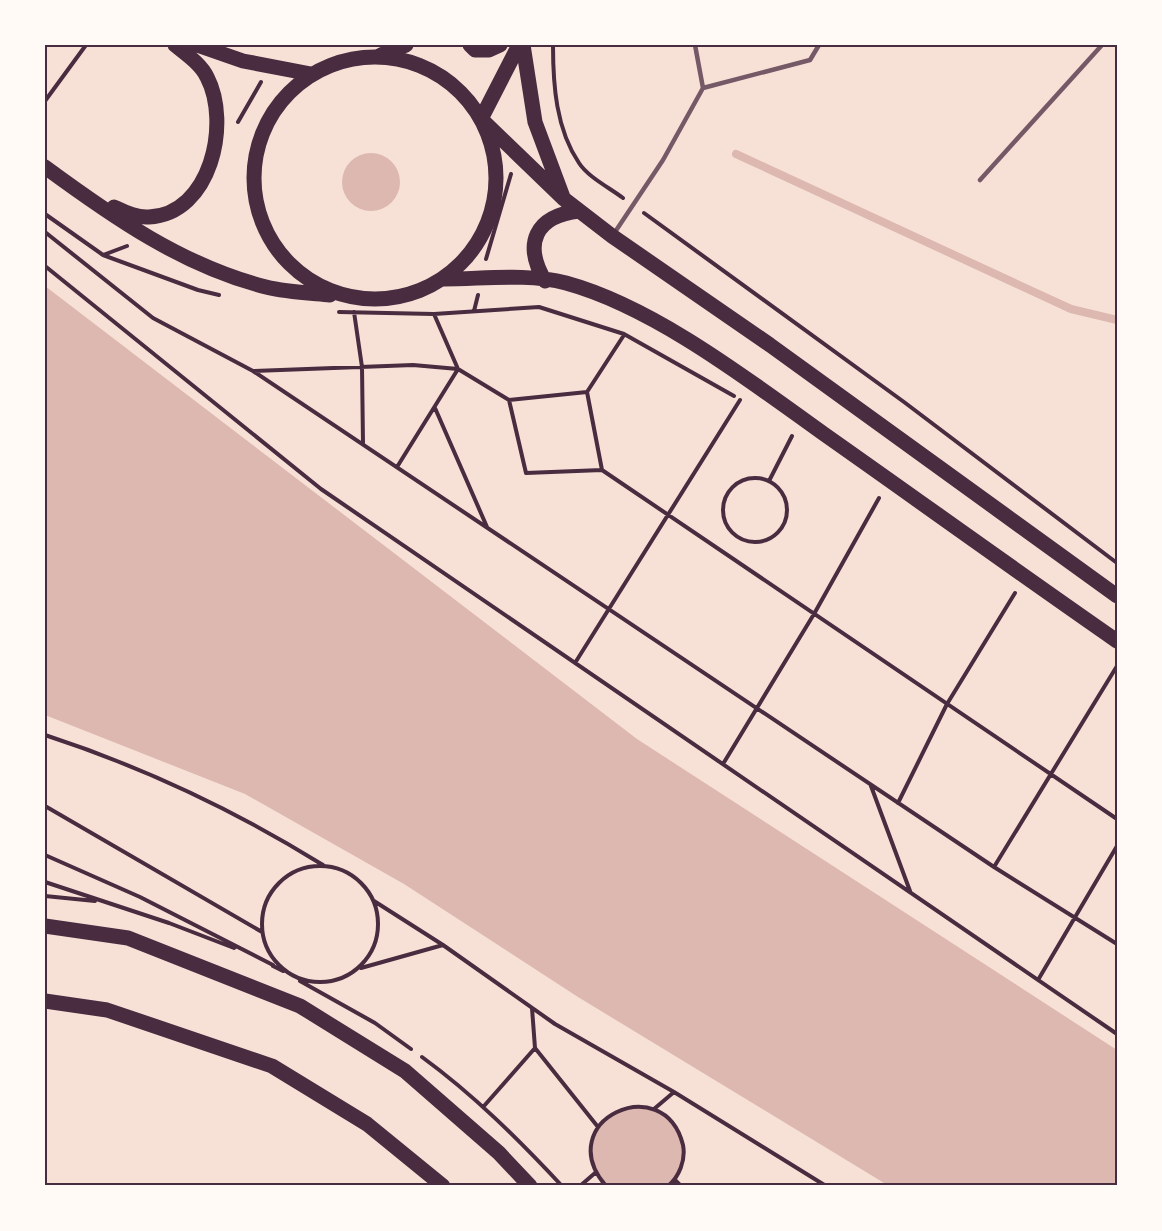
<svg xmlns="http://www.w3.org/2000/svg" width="1162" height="1231" viewBox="0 0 1162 1231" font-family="'Open Sans',sans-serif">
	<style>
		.water { fill: #dcb8b0 }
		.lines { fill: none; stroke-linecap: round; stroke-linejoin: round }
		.stream { stroke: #dcb8b0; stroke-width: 8 }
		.path { stroke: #4a2c40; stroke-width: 4 }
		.service { stroke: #755966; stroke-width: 4.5 }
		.primary { stroke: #4a2c40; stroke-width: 15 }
		.neatline { fill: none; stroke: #4a2c40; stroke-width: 2 }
	</style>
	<rect width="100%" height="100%" fill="#f7e1d7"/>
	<path class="water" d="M342 182a29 29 0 1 1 58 0a29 29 0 1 1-58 0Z
		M45,286L637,739L1117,1050V1186H889L578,997L404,884L245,794L45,715Z
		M636,1106C641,1107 649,1107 654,1109C674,1117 692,1146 681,1167C678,1174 672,1180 668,1186H606C576,1151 593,1116 636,1106Z"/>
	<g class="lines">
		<path class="stream" d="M736,154L1071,309L1117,320"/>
		<path class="path" d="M553,45C553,85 556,129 579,163C588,177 610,188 623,198
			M45,101L86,45
			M238,122L261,82
			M644,213L904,402L1117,563
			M45,214L103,255L198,290L219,295
			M45,232L153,318L253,371L994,867L1117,944
			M103,255L127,246
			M486,259L511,174
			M45,266L321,489L1117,1034
			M474,311L478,295
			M339,312L434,314L539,307L624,334L734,396
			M354,312L362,367L363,443
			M254,371L413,365L458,369L509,400
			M587,392L509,400L526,473L602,470L587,392L624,335
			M435,408L487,527
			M397,467L458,369L434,314
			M602,470L1117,819
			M723 510a32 32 0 1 1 64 0a32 32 0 1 1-64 0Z
			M769,481L792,436
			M575,663L740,400
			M45,735C143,767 236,811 323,865
			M723,764L814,614L879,498
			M871,786L910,891
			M898,803L947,704L1015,593
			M45,806L262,932
			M45,855L140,897L273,965
			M262 924a58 58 0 1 1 116 0a58 58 0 1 1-116 0Z
			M994,867L1117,666
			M45,882L169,923L234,948
			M45,896L95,901
			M374,901L443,945L555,1024L674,1092L654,1109
			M273,966L283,971
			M361,968L443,945
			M1038,980L1117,846
			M300,981L375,1023L411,1049
			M532,1008L535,1048
			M422,1057C474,1095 518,1139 562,1186
			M674,1092L826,1186
			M484,1106L535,1048L598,1127
			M675,1180L681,1186
			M580,1186L595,1173
			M606,1186C550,1121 664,1068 683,1145C686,1160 679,1177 668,1186"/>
		<path class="service" d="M703,88L810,60L819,45
			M980,180L1102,45
			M613,235L663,160L703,88L695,45"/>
		<path class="primary" d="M197,45L243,61L311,74
			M470,45L475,50H489L500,45
			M523,45L535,122L563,197
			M381,55L406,45
			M254 178a121 121 0 1 1 242 0a121 121 0 1 1-242 0Z
			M481,119L564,199L612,236L770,345L1117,596
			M481,119L519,45
			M45,167C113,217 183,266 266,287C286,292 309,293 330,295
			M114,207C125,212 137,218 149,217C211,214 231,123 207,77C201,64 186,54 175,45
			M444,279C483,279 528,273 566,283C654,307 750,381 824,434C922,503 1019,573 1117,641
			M545,281C523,244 535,216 579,211
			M45,926L128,938L300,1006L405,1071L499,1153L530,1186
			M45,1001L107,1010L272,1066L367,1124L443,1186"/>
	</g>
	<rect width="1162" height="1231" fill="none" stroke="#fffaf5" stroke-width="93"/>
	<rect x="46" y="46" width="1070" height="1138" class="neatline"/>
</svg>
